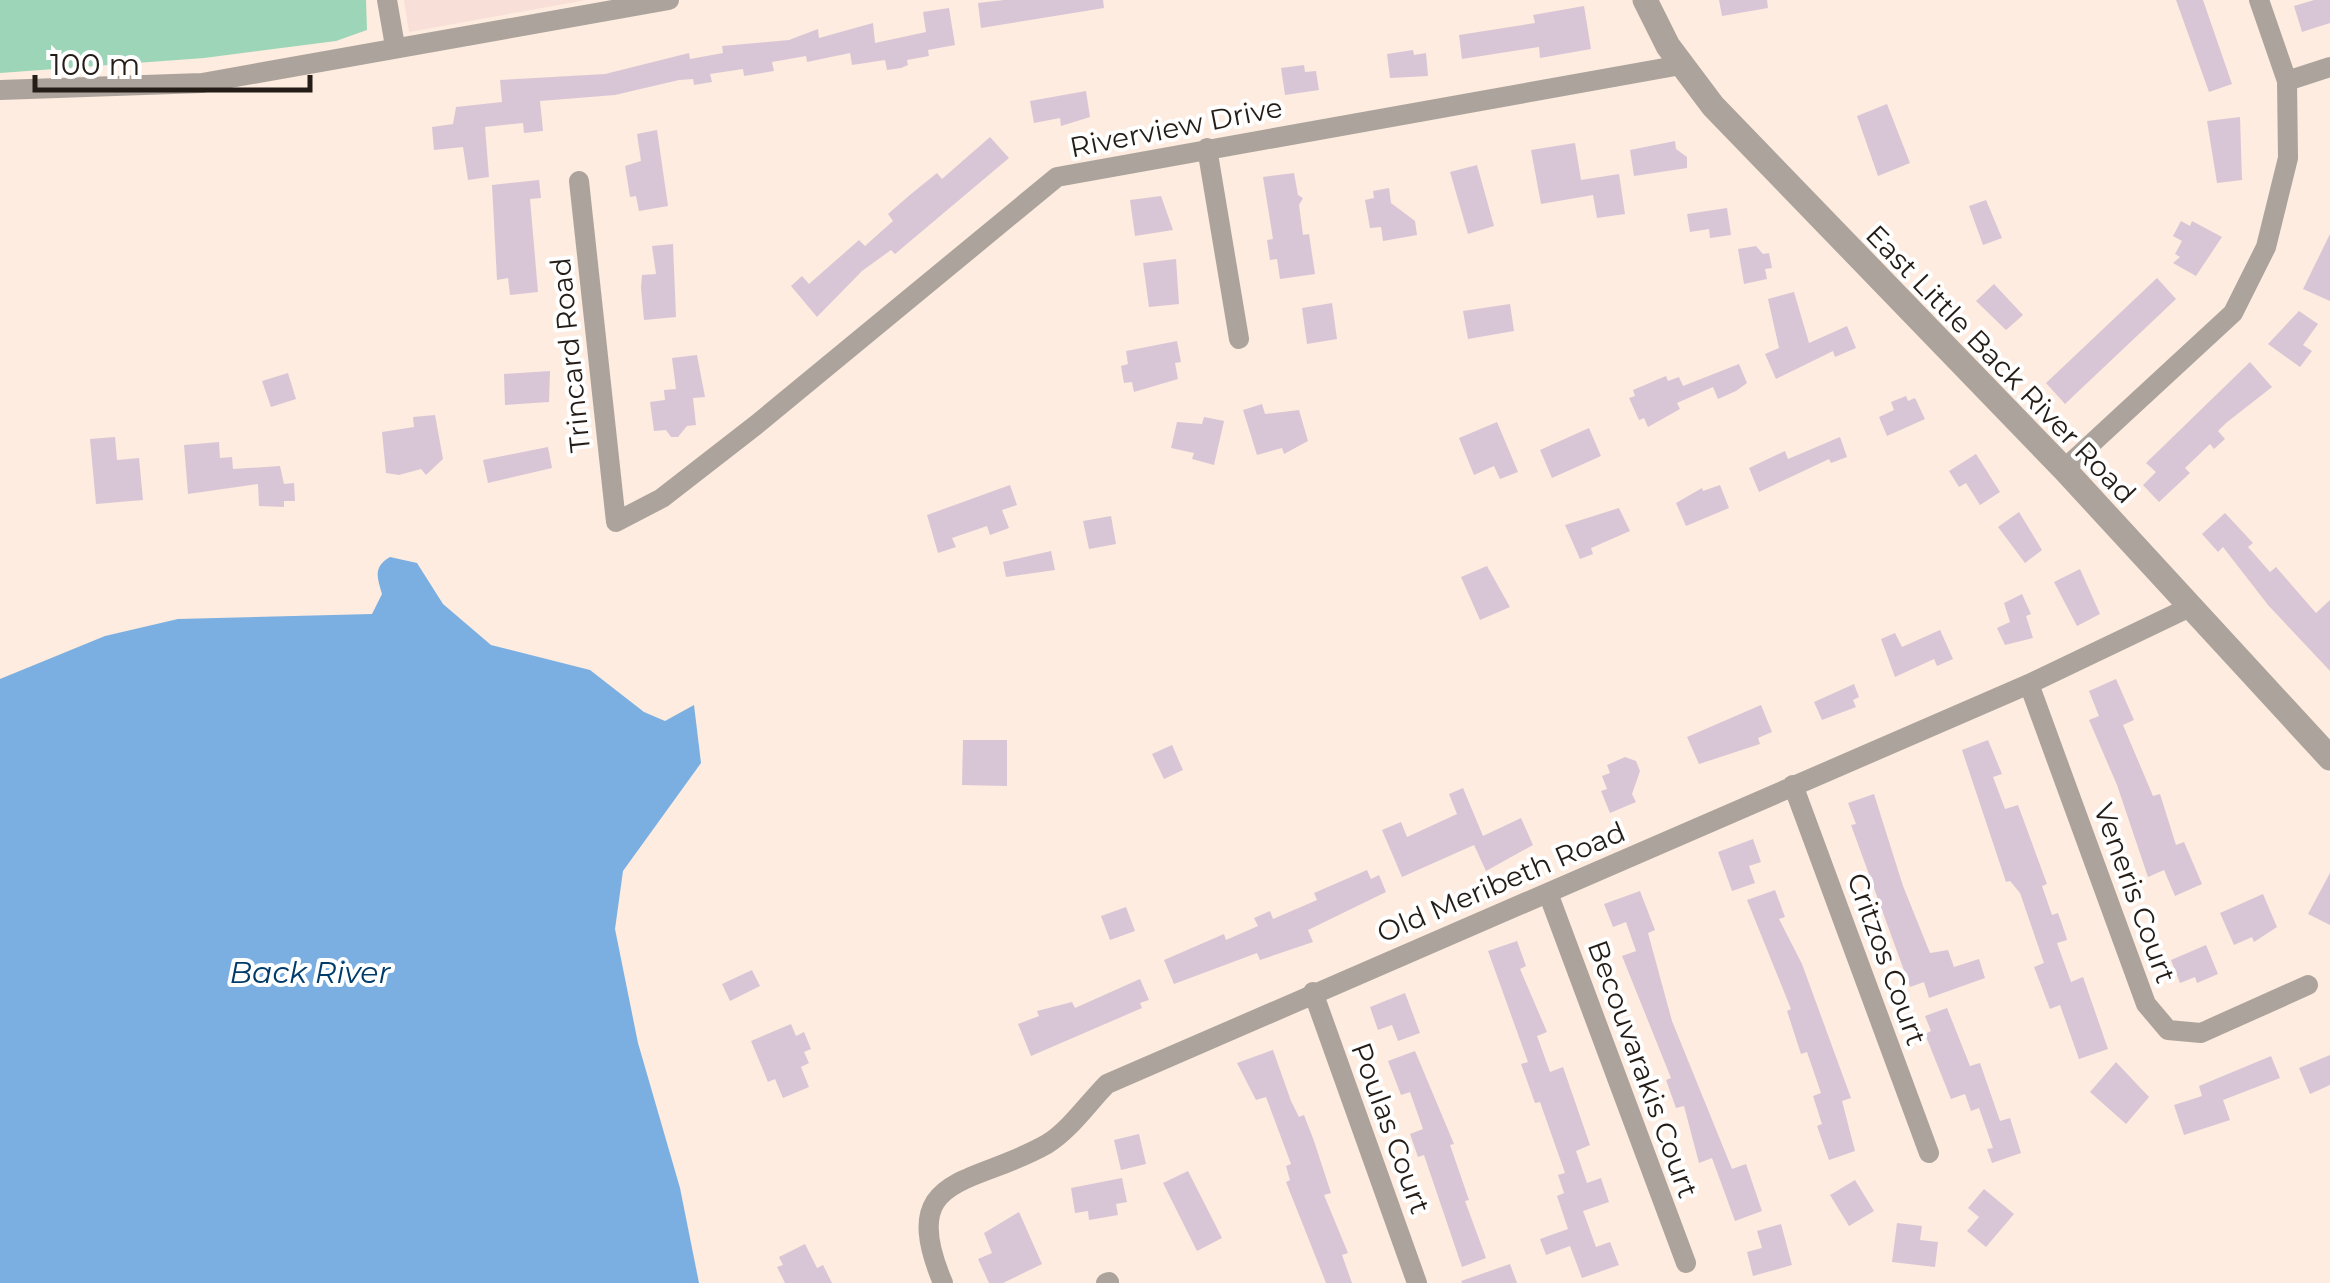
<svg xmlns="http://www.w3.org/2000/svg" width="2330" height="1283" viewBox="0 0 2330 1283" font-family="Montserrat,sans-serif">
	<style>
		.education { fill: #f8dfd7 }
		.green { fill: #9dd5b8 }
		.water { fill: #7bafe2 }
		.building { fill: #d8c6d7 }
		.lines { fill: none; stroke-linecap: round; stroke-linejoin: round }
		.minor { stroke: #aca49c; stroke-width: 20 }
		.tertiary { stroke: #aca49c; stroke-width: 25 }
		.labels { text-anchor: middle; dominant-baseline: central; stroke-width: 8; stroke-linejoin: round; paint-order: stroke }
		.street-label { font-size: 28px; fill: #241d17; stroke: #fff }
		.water-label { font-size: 30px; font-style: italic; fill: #003b69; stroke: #fff }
	</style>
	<rect width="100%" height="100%" fill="#fdecdf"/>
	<path class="education" d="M404,0H586L409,32Z"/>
	<path class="green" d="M0,0H366L367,30L336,41L204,58L0,73Z"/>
	<path class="water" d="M390,557L417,563L443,604L491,645L590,670L644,712L665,721L694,705L701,763L623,871L615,929L638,1043L680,1188L699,1283H0V679L105,636L178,619L372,614L382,594C377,577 373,567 390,557Z"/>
	<path class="building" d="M1004,0H1103L1104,8L981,28L978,3Z
		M1719,0H1767L1768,8L1722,16Z
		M2176,0H2203L2232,84L2209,92Z
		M2314,0H2330V23L2302,32L2294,6Z
		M1584,6L1591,49L1540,58L1539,47L1462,59L1459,35L1535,23L1533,15Z
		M949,8L955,45L928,50L929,56L907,60L908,65L901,68L887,70L885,60L852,65L850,53L807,62L806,56L772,62L774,71L744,76L743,69L710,74L712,82L694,85L693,79L679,80L615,95L540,101L543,131L524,133L523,123L485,127L489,177L468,180L463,147L434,150L432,127L453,124L456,107L502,102L500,80L605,74L689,53L690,59L723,53L722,46L789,40L818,29L819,38L873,23L875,43L926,32L923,12Z
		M1413,50L1414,55L1426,53L1428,76L1390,78L1387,54Z
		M1304,65L1305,72L1316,71L1319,90L1285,95L1281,68Z
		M1086,91L1090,117L1061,126L1060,118L1034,123L1030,101Z
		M1887,104L1910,163L1878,176L1857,116Z
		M2240,117L2242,180L2217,183L2207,121Z
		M657,130L668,206L639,211L636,196L630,197L625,166L641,161L637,134Z
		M990,137L1009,158L895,254L891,250L862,271L817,317L791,286L802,276L809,284L859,240L865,246L893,221L888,214L911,194L937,173L942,179Z
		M1675,141L1676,149L1687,157V168L1634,176L1630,150Z
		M1575,143L1581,180L1619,174L1625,214L1597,218L1593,195L1541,204L1531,150Z
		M1477,165L1494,226L1468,234L1450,172Z
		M1294,173L1298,195L1303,198L1299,205L1303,235L1309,234L1315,274L1280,279L1277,259L1270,260L1267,240L1273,239L1263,177Z
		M539,180L541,198L530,199L538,292L510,295L508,278L497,280L492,185Z
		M1389,188L1391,203L1415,221L1417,235L1383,241L1381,227L1370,228L1365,200L1374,198L1373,191Z
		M1161,196L1173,230L1135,236L1130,200Z
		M1986,200L2002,238L1983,245L1969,206Z
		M1727,208L1731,235L1710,238L1709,229L1690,232L1687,214Z
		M2181,221L2190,226L2192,221L2222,237L2196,276L2173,263L2180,257L2175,254L2182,241L2173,236Z
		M2330,234V301L2303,289Z
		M673,244L676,317L644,320L641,288L642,275L656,274L652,246Z
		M1756,246L1763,254L1769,253L1772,268L1765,269L1767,279L1744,284L1738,249Z
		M1176,259L1179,304L1149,307L1143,263Z
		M2157,278L2176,299L2065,404L2046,383Z
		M1994,284L2023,315L2006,330L1976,301Z
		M1794,292L1809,343L1847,326L1856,348L1835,357L1833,351L1776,379L1765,354L1779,348L1768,299Z
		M1332,303L1337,339L1307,344L1302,308Z
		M1510,304L1514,331L1468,339L1463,311Z
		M2299,311L2318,324L2303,345L2312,351L2300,367L2268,344Z
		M1177,341L1181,362L1175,363L1178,379L1134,392L1132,382L1124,383L1121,366L1128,364L1126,351Z
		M697,355L705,397L693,398L696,425L687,426L678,437H671L666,430L654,431L650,402L665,400L664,390L676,389L672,358Z
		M2250,362L2272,387L2226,423L2218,431L2225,439L2214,449L2210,444L2185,468L2190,473L2159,502L2143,485L2156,472L2146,463Z
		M1739,364L1747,383L1736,391L1718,399L1713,387L1677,403L1680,409L1648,427L1644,418L1639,420L1629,398L1635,396L1633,390L1666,376L1668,381L1679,377L1683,386Z
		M550,371L549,402L505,405L504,374Z
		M288,373L296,399L271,407L262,381Z
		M1906,396L1908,401L1915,398L1925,419L1887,436L1879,417L1894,410L1891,402Z
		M1262,404L1265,414L1299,410L1308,441L1284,454L1282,448L1257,455L1243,410Z
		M435,415L443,459L426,475L421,469L399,475L386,473L382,432L414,427L413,417Z
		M1204,417L1224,421L1214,465L1192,459L1194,453L1171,448L1177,422L1202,424Z
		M1497,422L1518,472L1500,479L1494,466L1474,475L1459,438Z
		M1589,428L1601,456L1552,478L1540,450Z
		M115,437L117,460L139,458L143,500L96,504L90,439Z
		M1840,437L1847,457L1831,463L1829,459L1759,492L1749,468L1785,451L1788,459Z
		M219,442L220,458L232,457L233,469L280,466L284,484L294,483L295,501H284V507L259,506L258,484L188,494L184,445Z
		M548,447L552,468L488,483L483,460Z
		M1976,454L2000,492L1980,505L1966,483L1959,487L1949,471Z
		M1010,485L1017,505L1002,510L1009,528L990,535L987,526L952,538L956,547L938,553L927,515Z
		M1720,485L1729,508L1686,526L1676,503L1702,488L1703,491Z
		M1619,508L1630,531L1591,548L1593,554L1580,559L1565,525Z
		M2019,512L2042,550L2025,563L1998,527Z
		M2225,513L2253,543L2248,547L2270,572L2276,567L2316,613L2330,600V671L2268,605L2223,547L2218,552L2202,534Z
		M1111,516L1116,544L1089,549L1083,521Z
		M1051,551L1055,570L1006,577L1003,562Z
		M1487,566L1510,607L1480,620L1461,577Z
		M2080,569L2100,614L2077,626L2054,582Z
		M2022,594L2031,614L2026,616L2033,638L2005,645L1997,628L2010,622L2004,603Z
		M1940,630L1953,659L1937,666L1934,659L1895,677L1881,639L1895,633L1902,647Z
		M2116,679L2134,720L2123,725L2153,796L2160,794L2176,845L2184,842L2202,884L2175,896L2164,870L2148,877L2117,785L2089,720L2099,716L2089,691Z
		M1854,684L1859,697L1853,700L1856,707L1822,720L1814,702Z
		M1761,705L1772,732L1758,738L1760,744L1699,764L1687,737Z
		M963,740H1007V786L962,785Z
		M1988,740L2002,774L1993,777L2005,809L2018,805L2047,884L2042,886L2052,915L2058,913L2065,933L2067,940L2057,943L2071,982L2083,977L2108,1049L2079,1059L2060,1005L2050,1009L2034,967L2044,963L2020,893L2010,881L2006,882L1962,750Z
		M1172,745L1183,770L1164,779L1152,754Z
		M1625,757L1636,761L1640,771L1632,794L1636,802L1610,813L1601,791L1607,789L1602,776L1610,773L1607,765Z
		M1463,788L1483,836L1521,818L1533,845L1486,871L1474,845L1402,877L1382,830L1401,822L1407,837L1457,814L1449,794Z
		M1874,794L1903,886L1930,953L1948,950L1954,967L1979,959L1985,978L1929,998L1924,982L1910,987L1851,825L1856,824L1848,803Z
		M1753,839L1761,862L1749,866L1755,883L1732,891L1718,852Z
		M1367,870L1371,879L1379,875L1386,892L1308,930L1313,942L1260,960L1257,953L1174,984L1164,960L1224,934L1226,940L1258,926L1254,918L1270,911L1273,919L1317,900L1314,893Z
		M2330,873V925L2308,914Z
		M1775,890L1785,917L1779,919L1802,964L1851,1098L1842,1101L1855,1151L1829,1160L1817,1126L1822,1124L1813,1096L1821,1093L1807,1052L1801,1054L1787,1011L1791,1009L1747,900Z
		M1640,891L1655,930L1648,933L1672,1021L1732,1169L1746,1164L1762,1211L1735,1221L1712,1158L1699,1163L1684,1106L1676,1108L1666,1080L1671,1078L1622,956L1636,951L1626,922L1613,927L1604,904Z
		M2263,894L2277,927L2254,942L2252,937L2234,945L2220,913Z
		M1126,907L1135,931L1110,940L1101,916Z
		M1517,941L1526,966L1520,969L1547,1032L1537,1036L1550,1072L1563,1067L1590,1145L1576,1151L1587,1183L1601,1178L1609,1202L1583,1211L1596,1247L1610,1242L1619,1265L1582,1278L1570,1246L1546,1255L1540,1239L1568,1229L1557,1196L1564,1193L1558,1175L1565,1173L1540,1102L1535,1103L1521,1064L1528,1062L1488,951Z
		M2206,945L2218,974L2197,983L2195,977L2180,983L2171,960Z
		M752,970L760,986L730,1001L722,984Z
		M1140,979L1149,1000L1140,1003L1142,1008L1031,1056L1018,1024L1039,1016L1037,1011L1072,1002L1075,1008Z
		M1405,993L1420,1033L1398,1041L1392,1025L1378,1030L1370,1007Z
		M1947,1008L1970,1066L1980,1063L2000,1121L2010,1118L2021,1153L1992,1163L1987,1149L1993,1148L1979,1108L1971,1111L1965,1094L1951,1099L1925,1034L1931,1031L1925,1016Z
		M791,1024L796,1036L804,1032L811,1049L804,1052L809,1063L801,1067L809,1087L783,1098L775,1079L768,1082L751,1041Z
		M1273,1050L1291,1101L1299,1117L1304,1115L1314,1141L1331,1193L1324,1195L1348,1253L1342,1255L1352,1283H1326L1286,1182L1290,1180L1286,1166L1291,1164L1266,1097L1256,1100L1237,1063Z
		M1415,1051L1454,1144L1450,1145L1469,1200L1465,1201L1486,1258L1462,1267L1424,1155L1418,1157L1410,1134L1423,1129L1410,1092L1401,1095L1388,1061Z
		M2330,1055V1085L2310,1094L2299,1068Z
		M2271,1056L2280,1078L2223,1100L2230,1120L2184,1135L2174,1105L2202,1096L2199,1086Z
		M2116,1062L2149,1097L2126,1124L2090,1092Z
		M1139,1134L1146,1164L1121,1170L1114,1140Z
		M1188,1171L1222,1238L1197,1251L1163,1183Z
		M1122,1178L1127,1202L1116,1204L1118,1215L1089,1220L1088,1211L1075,1213L1071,1188Z
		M1855,1180L1874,1211L1849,1226L1830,1195Z
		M1984,1189L2014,1214L1986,1247L1967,1231L1979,1217L1968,1208Z
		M1019,1212L1042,1264L1003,1283H989L978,1259L992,1253L984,1233Z
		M1897,1223L1922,1226L1920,1240L1938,1242L1935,1267L1892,1262Z
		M1781,1224L1792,1265L1753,1276L1747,1252L1762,1248L1757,1231Z
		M805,1244L817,1268L823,1265L832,1283H785L777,1267L783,1265L779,1257Z
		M1510,1264L1517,1283H1462L1461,1281Z"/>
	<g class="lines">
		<path class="minor" d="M387,0L395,46
			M2287,81L2330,67
			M0,90L202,83L669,0
			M1207,148L1239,339
			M579,181L616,522L662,498L756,425L1057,177L1681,65
			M2064,469L2233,313L2266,247L2288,158L2287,81L2259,0
			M2029,684L2146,1004L2168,1030L2201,1033L2308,985
			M1793,785L1929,1153
			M1548,893L1686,1263
			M1313,992L1417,1283
			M943,1283C896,1172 972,1187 1047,1144C1069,1131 1089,1102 1107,1084L2029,684L2190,607
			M1106,1283L1109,1282"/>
		<path class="tertiary" d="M1645,0L1668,46L1713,106L2064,469L2330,758"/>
	</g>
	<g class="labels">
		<g class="street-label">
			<text transform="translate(1176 127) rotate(-11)">Riverview Drive</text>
			<text transform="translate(570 355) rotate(-96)">Trincard Road</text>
			<text transform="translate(2001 364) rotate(46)">East Little Back River Road</text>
			<text transform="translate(1501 882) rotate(-23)">Old Meribeth Road</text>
			<text transform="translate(2135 893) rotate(70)">Veneris Court</text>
			<text transform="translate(1887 959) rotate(70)">Critzos Court</text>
			<text transform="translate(1643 1069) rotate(70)">Becouvarakis Court</text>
			<text transform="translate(1391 1128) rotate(70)">Poulas Court</text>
		</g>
		<g class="water-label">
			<text x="310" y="972">Back River</text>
		</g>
	</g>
	<path d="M35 75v15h275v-15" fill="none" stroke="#241d17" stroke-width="5"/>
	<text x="50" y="75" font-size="30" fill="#241d17" stroke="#ffffff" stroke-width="8" paint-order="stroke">100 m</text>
</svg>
